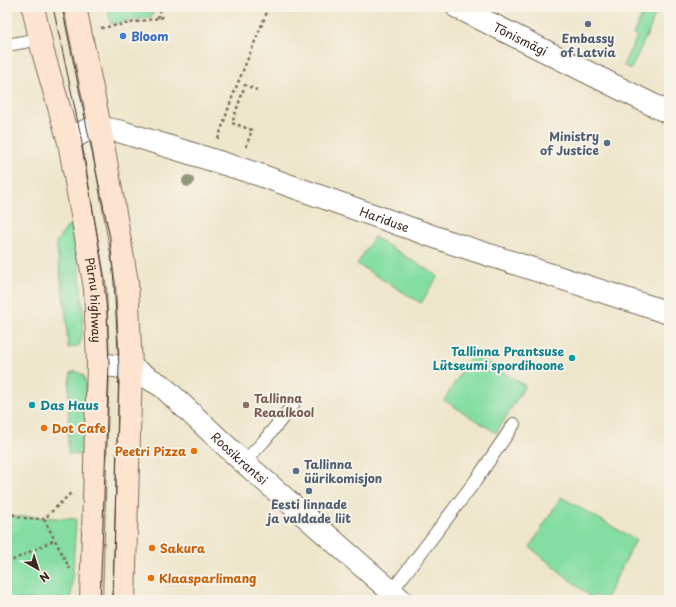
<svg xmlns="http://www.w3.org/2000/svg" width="676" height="607" viewBox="0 0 676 607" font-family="'Playpen Sans',sans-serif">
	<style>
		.green { fill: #84dea3; stroke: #608460 }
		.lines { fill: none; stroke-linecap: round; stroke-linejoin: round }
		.service-casing { stroke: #7a6c5b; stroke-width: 14 }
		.minor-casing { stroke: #7a6c5b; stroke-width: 24 }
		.tertiary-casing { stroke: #7a6c5b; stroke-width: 24 }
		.secondary-casing { stroke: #7a6c5b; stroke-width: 24 }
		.path { stroke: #7a6c5b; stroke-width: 2.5; stroke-dasharray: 3 3; stroke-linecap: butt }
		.service { stroke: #fff; stroke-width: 12 }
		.minor { stroke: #fff; stroke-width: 22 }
		.tertiary { stroke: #fff; stroke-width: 22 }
		.secondary { stroke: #fde4d1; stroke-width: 22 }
		.tram { stroke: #3b2a1e; stroke-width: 1 }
		.tree { fill: #95977e }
		.service-dot { fill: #5c6f8a; stroke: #f7f3e8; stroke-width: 1.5 }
		.shop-dot { fill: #3f7fe0; stroke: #f7f3e8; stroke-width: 1.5 }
		.culture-dot { fill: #0f9aa8; stroke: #f7f3e8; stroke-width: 1.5 }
		.education-dot { fill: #8d6e63; stroke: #f7f3e8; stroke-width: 1.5 }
		.food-dot { fill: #e8710a; stroke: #f7f3e8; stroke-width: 1.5 }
		.labels { text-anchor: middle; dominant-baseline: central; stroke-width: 4; stroke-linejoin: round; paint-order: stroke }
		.shop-label { font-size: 12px; font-weight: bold; fill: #366cbe; stroke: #f7f3e8; text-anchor: start }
		.service-label { font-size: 12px; font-weight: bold; fill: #4e5e75; stroke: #f7f3e8 }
		.street-label { font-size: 12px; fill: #3b2a1e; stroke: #f7f3e8 }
		.culture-label { font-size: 12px; font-weight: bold; fill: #0d838f; stroke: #f7f3e8; text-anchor: end }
		.education-label { font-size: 12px; font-weight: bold; fill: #785e54; stroke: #f7f3e8; text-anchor: start }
		.food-label { font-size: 12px; font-weight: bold; fill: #c56008; stroke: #f7f3e8; text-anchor: start }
	</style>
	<rect width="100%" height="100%" fill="#f7f3e8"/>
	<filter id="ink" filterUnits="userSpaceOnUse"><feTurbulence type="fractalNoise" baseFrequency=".025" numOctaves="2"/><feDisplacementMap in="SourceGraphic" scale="8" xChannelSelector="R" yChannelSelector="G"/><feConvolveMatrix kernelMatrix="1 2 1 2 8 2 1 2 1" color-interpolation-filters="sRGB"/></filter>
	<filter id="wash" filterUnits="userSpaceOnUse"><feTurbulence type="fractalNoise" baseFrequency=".012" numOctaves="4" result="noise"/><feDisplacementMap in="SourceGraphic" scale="16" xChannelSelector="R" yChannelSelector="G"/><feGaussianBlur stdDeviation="0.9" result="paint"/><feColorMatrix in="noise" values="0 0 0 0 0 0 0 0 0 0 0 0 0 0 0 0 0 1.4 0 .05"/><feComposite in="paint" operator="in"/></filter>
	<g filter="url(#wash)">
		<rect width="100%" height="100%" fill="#eee6cb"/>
		<path class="green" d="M107,7H155L152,17L111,24Z
			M624,7H657L651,26L631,69L623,65L637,37L633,34L642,16Z
			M73,224C75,244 91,336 78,346L68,348L66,315L56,242L69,225Z
			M374,237L438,276L421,303L357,264Z
			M473,353L525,386L496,433L444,400Z
			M75,371L83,375L86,383L85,455L68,454L69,383L71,373Z
			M561,497L636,540L605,600H601L595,595L592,598L530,547Z
			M7,516L76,519L71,600H7Z"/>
	</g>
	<g filter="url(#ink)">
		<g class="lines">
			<g class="service-casing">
				<path id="service" d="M7,45L40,39
					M244,462L263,442L293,405
					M391,592L476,480L514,424"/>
			</g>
			<g class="minor-casing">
				<g id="minor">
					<path id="s1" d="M69,142C88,125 98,126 122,132L257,174L449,242L669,313"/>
					<path id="s2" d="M98,364L131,368L162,386L240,459L401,600"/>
				</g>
			</g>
			<g class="tertiary-casing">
				<g id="tertiary">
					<path id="s3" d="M457,7L669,113"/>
				</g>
			</g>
			<g class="secondary-casing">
				<g id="secondary">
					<path id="s4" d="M33,7L43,52L69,142L95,288L98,364L91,600"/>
					<path d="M75,7L100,127L127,282L131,368L124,600"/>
				</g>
			</g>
			<path class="path" d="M158,18L161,7
				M101,28L165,17
				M218,139L233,95L269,7
				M246,147L252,130L232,123L245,85L257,90
				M7,512L22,518L44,519L72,492
				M44,519L70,569
				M7,563L54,540"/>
			<use href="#service" class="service"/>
			<use href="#minor" class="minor"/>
			<use href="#tertiary" class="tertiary"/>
			<use href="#secondary" class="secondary"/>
			<path class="tram" d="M53,7L80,132L103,271L107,313L109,365L100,600
				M62,7L110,238L114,282L119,366L113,600"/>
		</g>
		<circle class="tree" cx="188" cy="181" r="6"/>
	</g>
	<g class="service-dot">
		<circle cx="588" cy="24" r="4"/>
		<circle cx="607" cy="143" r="4"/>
		<circle cx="296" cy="471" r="4"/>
		<circle cx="309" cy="491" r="4"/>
	</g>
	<circle class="shop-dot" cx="123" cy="36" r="4"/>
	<g class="culture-dot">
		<circle cx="572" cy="358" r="4"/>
		<circle cx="32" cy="405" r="4"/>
	</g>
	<circle class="education-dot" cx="246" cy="405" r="4"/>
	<g class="food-dot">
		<circle cx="44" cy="428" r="4"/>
		<circle cx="194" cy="451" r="4"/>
		<circle cx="152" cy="548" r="4"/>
		<circle cx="151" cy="578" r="4"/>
	</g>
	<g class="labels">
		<g class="shop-label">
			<text x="131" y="36">Bloom</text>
		</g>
		<g class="service-label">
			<text x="588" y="38">Embassy<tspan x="588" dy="14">of Latvia</tspan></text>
			<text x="599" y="136" text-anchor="end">Ministry<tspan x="599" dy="14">of Justice</tspan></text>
			<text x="304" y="464" text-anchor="start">Tallinna<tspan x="304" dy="14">üürikomisjon</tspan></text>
			<text x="309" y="504">Eesti linnade<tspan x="309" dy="14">ja valdade liit</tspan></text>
		</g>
		<g class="street-label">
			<text stroke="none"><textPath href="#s3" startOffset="71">Tõnismägi</textPath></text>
			<text stroke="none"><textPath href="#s1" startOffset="334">Hariduse</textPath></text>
			<text stroke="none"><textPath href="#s4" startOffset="300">Pärnu highway</textPath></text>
			<text stroke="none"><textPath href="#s2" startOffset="175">Roosikrantsi</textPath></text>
		</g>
		<g class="culture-label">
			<text x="564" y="351">Tallinna Prantsuse<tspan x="564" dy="14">Lütseumi spordihoone</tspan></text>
			<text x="40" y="405" text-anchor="start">Das Haus</text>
		</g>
		<g class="education-label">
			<text x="254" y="398">Tallinna<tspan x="254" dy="14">Reaalkool</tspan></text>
		</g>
		<g class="food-label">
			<text x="52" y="428">Dot Cafe</text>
			<text x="186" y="451" text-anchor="end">Peetri Pizza</text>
			<text x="160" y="548">Sakura</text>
			<text x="159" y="578">Klaasparlimang</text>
		</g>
	</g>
	<rect width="676" height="607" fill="none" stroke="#f7f3e8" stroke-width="24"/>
	<g transform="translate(38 569) rotate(141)" stroke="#f7f3e8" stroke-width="3" paint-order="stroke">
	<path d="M0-3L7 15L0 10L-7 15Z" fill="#3b2a1e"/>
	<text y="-6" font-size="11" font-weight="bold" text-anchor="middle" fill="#3b2a1e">N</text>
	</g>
</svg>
